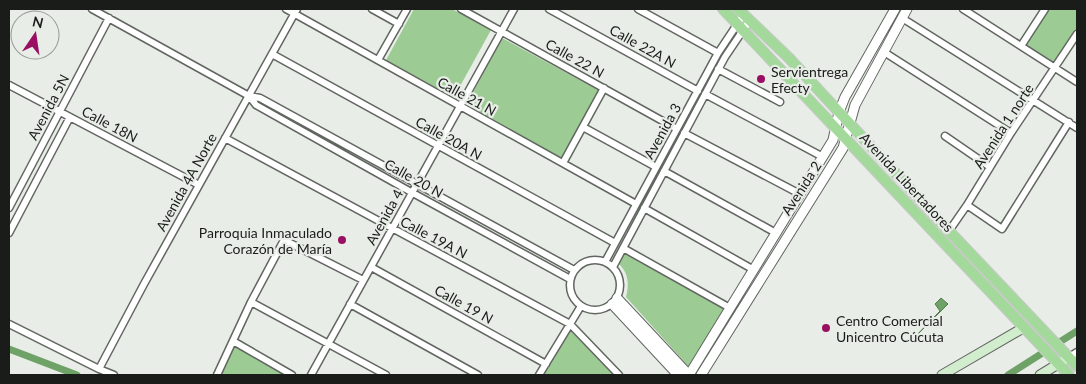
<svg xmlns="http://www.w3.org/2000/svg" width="1086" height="384" viewBox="0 0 1086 384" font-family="Lato,sans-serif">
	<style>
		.green { fill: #9ccb94 }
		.water { fill: #6fa267; stroke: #567a50 }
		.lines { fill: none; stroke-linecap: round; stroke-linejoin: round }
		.canal { stroke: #6fa267; stroke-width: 7 }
		.minor-casing { stroke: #626661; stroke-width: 9 }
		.tertiary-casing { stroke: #626661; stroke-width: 11 }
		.secondary-casing { stroke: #626661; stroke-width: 11 }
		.primary-casing { stroke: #c8c9c8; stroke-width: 12 }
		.minor { stroke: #fff; stroke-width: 6 }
		.tertiary { stroke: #fff; stroke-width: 9 }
		.secondary { stroke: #d2ecce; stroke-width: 9 }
		.primary { stroke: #a4d99c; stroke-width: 10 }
		.poi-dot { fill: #990f62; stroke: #e8ede7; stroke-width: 2 }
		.labels { text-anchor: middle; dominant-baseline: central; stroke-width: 4.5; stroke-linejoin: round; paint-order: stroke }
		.street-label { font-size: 14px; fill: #1a1c1a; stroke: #e8ede7 }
		.poi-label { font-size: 14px; fill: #1a1c1a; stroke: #e8ede7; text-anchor: start }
	</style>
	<rect width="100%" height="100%" fill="#e8ede7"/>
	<path class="green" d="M414,9H452L491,30L453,99L385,62Z
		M1048,9H1077V28L1055,63L1026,44Z
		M502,38L598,90L562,158L466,106Z
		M623,252L725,310L689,367L626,297C629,284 629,274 619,264Z
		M568,328L614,375H542Z
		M234,346L287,375H218Z"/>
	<path class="water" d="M941,298L948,304L911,341L940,311L935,304Z"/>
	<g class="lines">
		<path class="canal" d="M9,349L77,375
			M1008,375L1077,331"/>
		<g class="minor-casing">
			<path id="minor" d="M92,9L249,96L260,98L574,270
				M286,9L636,204
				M372,9L399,24
				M461,9L677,129
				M549,9L698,91
				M638,9L718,53
				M963,9L1077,82
				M902,18L1077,128
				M1021,46L1045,9
				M884,52L1011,133
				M272,54L615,243
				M378,60L407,9
				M718,69L780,102
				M9,85L199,185
				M705,94L823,157
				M249,96L256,105L411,192L570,279
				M583,127L656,167
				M684,133L800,194
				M945,136L990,167
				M225,138L570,324L619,375
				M563,163L604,88
				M664,171L776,233
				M967,205L1002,229L1069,122
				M9,208L109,18
				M644,208L754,270
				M949,231L967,205L1011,133L1077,34
				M9,233L70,117
				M623,248L730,308
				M570 285a25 25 0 1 1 50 0a25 25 0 1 1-50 0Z
				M605,262L718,53L744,14
				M371,267L546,364
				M613,267L725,57L750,20
				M251,302L386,375
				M350,304L478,375
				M9,324L99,369L114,375
				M233,341L292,375
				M1069,357L1077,352
				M99,369L144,284L297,9
				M217,375L251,302L284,240L363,280
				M311,375L514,9
				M539,375L581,306"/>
		</g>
		<g class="tertiary-casing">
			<path id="tertiary" d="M617,298L689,375
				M612,304L678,375
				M689,375L833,140L839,112L845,97L895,9
				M701,375L843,148L855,105L907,9"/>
		</g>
		<g class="secondary-casing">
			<path id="secondary" d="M942,375L1023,328
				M1040,375L1063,361"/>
		</g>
		<g class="primary-casing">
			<path id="primary" d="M723,9L1069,375
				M738,9L789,58L949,231L1077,366"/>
		</g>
		<use href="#minor" class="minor"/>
		<use href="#tertiary" class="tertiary"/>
		<use href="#secondary" class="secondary"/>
		<use href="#primary" class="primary"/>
	</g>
	<g class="poi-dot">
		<circle cx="761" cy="79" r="5"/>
		<circle cx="342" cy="240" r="5"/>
		<circle cx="826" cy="328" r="5"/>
	</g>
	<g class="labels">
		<g class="street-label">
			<text transform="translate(643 46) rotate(29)">Calle 22A N</text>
			<text transform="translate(575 58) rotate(29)">Calle 22 N</text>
			<text transform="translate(467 96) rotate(29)">Calle 21 N</text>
			<text transform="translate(48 107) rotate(-62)">Avenida 5N</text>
			<text transform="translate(110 124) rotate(28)">Calle 18N</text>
			<text transform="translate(1003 126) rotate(-57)">Avenida 1 norte</text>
			<text transform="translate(662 131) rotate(-61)">Avenida 3</text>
			<text transform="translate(449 138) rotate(29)">Calle 20A N</text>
			<text transform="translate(414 178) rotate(29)">Calle 20 N</text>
			<text transform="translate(186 182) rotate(-61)">Avenida 4A Norte</text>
			<text transform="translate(907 182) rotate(47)">Avenida Libertadores</text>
			<text transform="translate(801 188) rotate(-57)">Avenida 2</text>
			<text transform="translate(384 217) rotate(-61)">Avenida 4</text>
			<text transform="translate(434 237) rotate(28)">Calle 19A N</text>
			<text transform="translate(464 304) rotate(29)">Calle 19 N</text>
		</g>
		<g class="poi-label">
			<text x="771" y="71">Servientrega<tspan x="771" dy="16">Efecty</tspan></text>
			<text x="332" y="232" text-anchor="end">Parroquia Inmaculado<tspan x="332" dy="16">Corazón de María</tspan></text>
			<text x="836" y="320">Centro Comercial<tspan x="836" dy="16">Unicentro Cúcuta</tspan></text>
		</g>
	</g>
	<rect width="1086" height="384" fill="none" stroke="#1a1c1a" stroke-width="20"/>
	<g transform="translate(35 35) rotate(13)"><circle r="24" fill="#e8ede7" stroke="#969995"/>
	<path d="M0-4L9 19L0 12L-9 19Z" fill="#990f62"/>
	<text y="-8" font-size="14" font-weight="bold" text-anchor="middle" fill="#1a1c1a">N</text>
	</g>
</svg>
